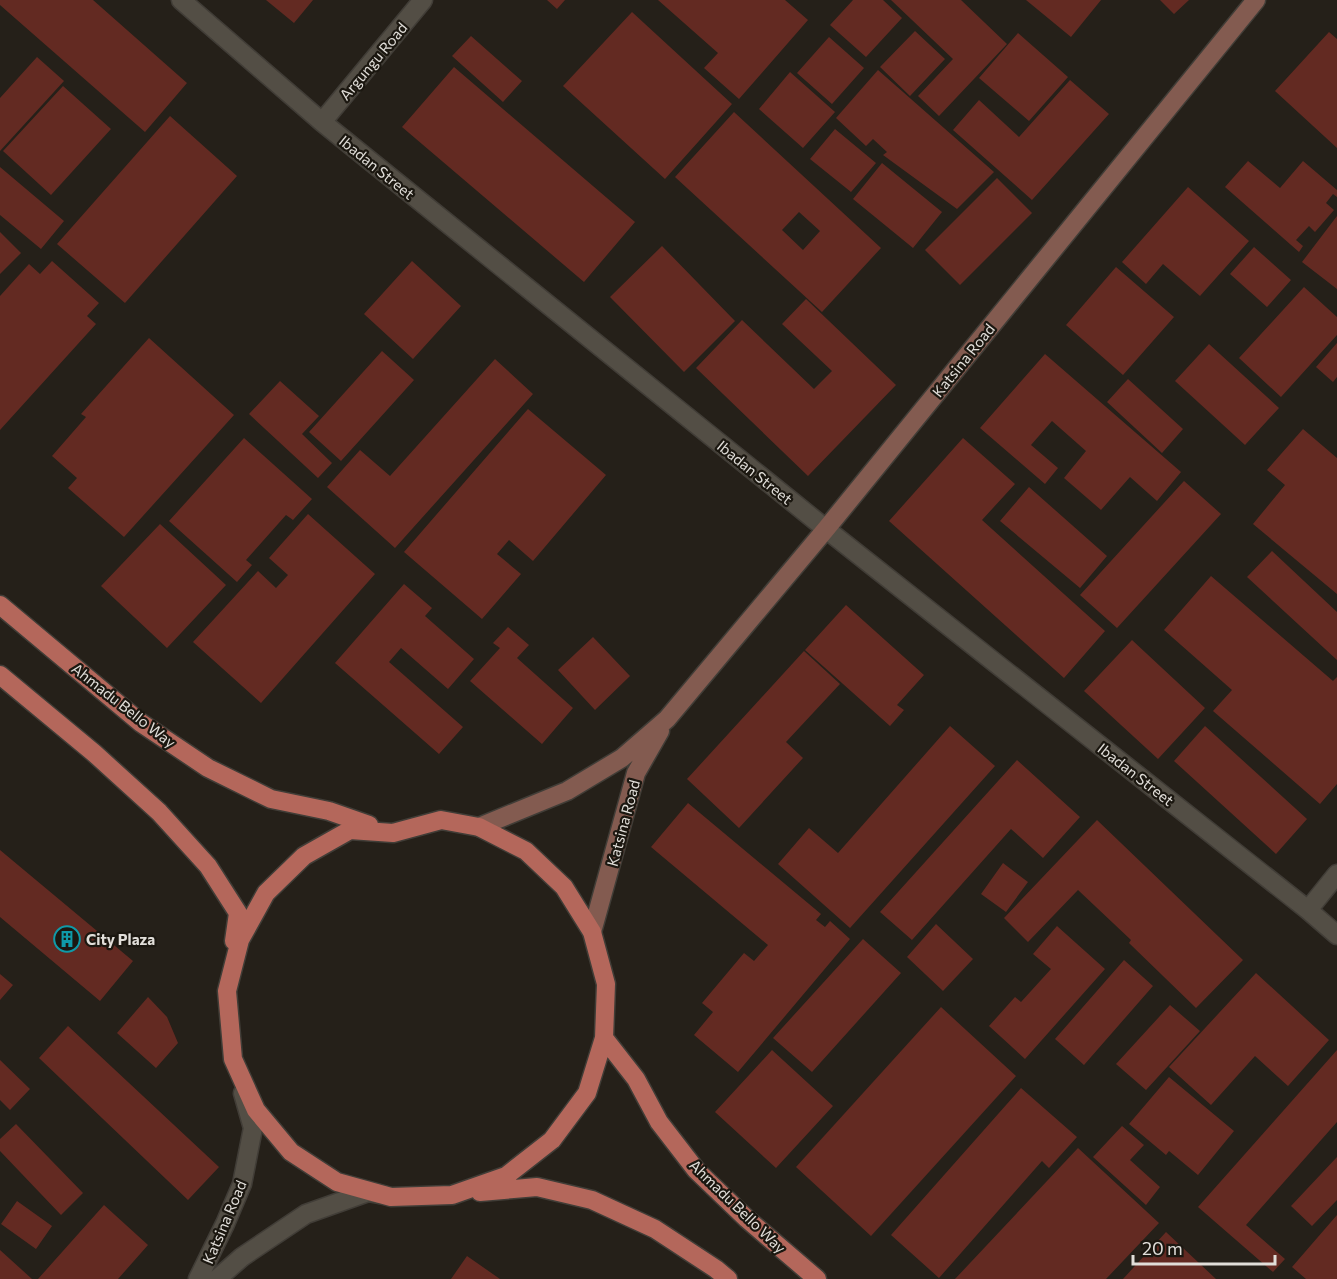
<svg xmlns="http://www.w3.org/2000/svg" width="1337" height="1279" viewBox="0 0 1337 1279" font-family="Commissioner,sans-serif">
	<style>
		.building { fill: #632a22; fill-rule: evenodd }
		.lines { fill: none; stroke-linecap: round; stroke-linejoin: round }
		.street-casing { stroke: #413d37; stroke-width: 21 }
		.secondary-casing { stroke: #413d37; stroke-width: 21 }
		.primary-casing { stroke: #413d37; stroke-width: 21 }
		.street { stroke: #534e45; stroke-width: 18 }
		.secondary { stroke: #835b50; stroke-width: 18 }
		.primary { stroke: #b4675b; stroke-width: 18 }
		.labels { text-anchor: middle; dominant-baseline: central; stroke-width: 4.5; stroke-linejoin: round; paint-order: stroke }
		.street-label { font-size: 15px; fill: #e1ded9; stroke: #1b1710 }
		.poi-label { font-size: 15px; font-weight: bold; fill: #e1ded9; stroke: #1b1710; text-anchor: start }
	</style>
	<rect width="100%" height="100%" fill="#252019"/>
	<path class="building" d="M0,0H93L187,83L145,132L0,5Z
		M266,0H313L294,23Z
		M547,0H565L557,9Z
		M658,0H785L808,20L739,99L704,68L718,53Z
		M853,0H883L902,18L866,57L830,25Z
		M891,0H961L1007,44L939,116L918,96L953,59Z
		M1026,0H1101L1071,37Z
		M1160,0H1189L1174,14Z
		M632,12L732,104L665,179L563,86Z
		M915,31L945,59L910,96L880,67Z
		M1329,32L1337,39V148L1275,91Z
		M1018,33L1068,77L1029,121L979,78Z
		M471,36L522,81L503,102L452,56Z
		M829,37L864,68L832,104L797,73Z
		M37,57L64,81L0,151V98Z
		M454,67L635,222L584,282L402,127Z
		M878,70L994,172L957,209L883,155L887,152L873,139L866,146L836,118Z
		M790,72L835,112L803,148L759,109Z
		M1070,80L1109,114L1032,200L953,130L979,100L1019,137Z
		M63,86L111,129L51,195L3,151Z
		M734,112L881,248L822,312L675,177ZM799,212L820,231L803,250L782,230Z
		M170,116L237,176L125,303L57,244Z
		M835,129L876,163L851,192L810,159Z
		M1248,161L1280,188L1303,161L1337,190V197L1333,194L1326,203L1334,210L1315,232L1309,226L1296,240L1303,246L1299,252L1225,187Z
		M882,163L942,212L913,248L853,199Z
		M0,167L64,221L41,249L0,215Z
		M997,178L1032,213L960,285L925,250Z
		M1188,187L1249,241L1200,296L1163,264L1146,284L1122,262Z
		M1337,216V289L1302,262Z
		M0,232L21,253L0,274Z
		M662,246L735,321L684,372L610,297Z
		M1254,247L1291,280L1267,307L1230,274Z
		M52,261L99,303L87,316L96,324L0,430V296L29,264L40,274Z
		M412,261L461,306L413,359L364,314Z
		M1116,267L1174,317L1123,375L1066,325Z
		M1304,287L1337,317V335L1281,397L1239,358Z
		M806,299L896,385L808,476L696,368L742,320L814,389L832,371L782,324Z
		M149,338L234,415L124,537L68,488L77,478L52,456L86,417L81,414Z
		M1337,343V377L1333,382L1316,367Z
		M1209,344L1279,408L1245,445L1175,381Z
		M382,351L414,380L341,461L309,432Z
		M1045,354L1181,472L1157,501L1130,477L1101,510L1064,478L1086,451L1052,421L1031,445L1058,468L1045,484L980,428Z
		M495,359L533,394L395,548L327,487L360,450L390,476Z
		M1128,379L1183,429L1162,453L1107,402Z
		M280,381L319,416L302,434L332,463L318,478L249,414Z
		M528,409L606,475L533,561L509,540L497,554L521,574L482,619L404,552Z
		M1303,429L1337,458V594L1253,524L1285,485L1267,470Z
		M244,438L312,499L293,520L286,515L246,560L252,565L237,582L169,521Z
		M963,438L1015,484L982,520L1105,631L1064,678L889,521Z
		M1184,481L1221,514L1117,628L1080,595Z
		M1029,487L1107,556L1080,588L1000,521Z
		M308,514L375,574L261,703L193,642L258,571L276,588L288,575L269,558Z
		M160,524L226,585L167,648L101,586Z
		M1272,551L1337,612V660L1247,577Z
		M1211,576L1333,681L1337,677V784L1320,804L1213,711L1232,690L1164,630Z
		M404,584L432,608L425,616L474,659L448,689L401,648L389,662L463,727L439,754L335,663Z
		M846,605L924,675L897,705L904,710L890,726L805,650Z
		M508,627L529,645L517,658L573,708L542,744L470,681L500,648L493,643Z
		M593,637L630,676L595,710L558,670Z
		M1132,640L1205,708L1158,759L1084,691Z
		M804,651L840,684L786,742L803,758L739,828L687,779Z
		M950,726L995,766L850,928L778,864L809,828L838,853Z
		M1205,726L1307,819L1276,854L1174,761Z
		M1017,760L1080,817L1043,858L1011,829L912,940L880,912Z
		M688,803L821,914L816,920L825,927L830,921L850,939L738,1072L694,1035L713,1012L702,1003L744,953L754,961L768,945L651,847Z
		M1097,820L1243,960L1196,1008L1129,943L1131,940L1078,890L1028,942L1004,918Z
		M0,850L133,961L100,1001L0,917Z
		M1003,863L1028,882L1006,912L981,894Z
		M936,924L973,959L943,991L907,957Z
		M1057,926L1105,969L1025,1059L989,1026L1015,997L1021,1002L1051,969L1033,954Z
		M863,939L901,973L812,1072L773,1038Z
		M1124,960L1153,986L1084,1065L1055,1039Z
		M1256,973L1329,1040L1288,1086L1255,1056L1211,1105L1169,1067Z
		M0,974L13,985L0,1000Z
		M148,997L167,1017L178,1043L156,1068L117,1033Z
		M1170,1005L1200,1031L1146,1090L1116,1064Z
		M941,1007L1016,1076L871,1236L796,1167Z
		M68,1026L219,1167L188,1200L39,1058Z
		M772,1050L833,1106L776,1168L715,1112Z
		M1337,1050V1122L1246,1225L1285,1259L1273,1272L1198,1207Z
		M0,1060L30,1089L10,1110L0,1100Z
		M1169,1077L1234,1131L1198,1175L1169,1151L1166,1155L1129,1124Z
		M1021,1088L1077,1137L1049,1168L1042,1161L939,1278L891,1235Z
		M16,1124L83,1193L61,1215L0,1151V1139Z
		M1122,1126L1144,1145L1130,1160L1160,1187L1146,1205L1093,1157Z
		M1078,1148L1159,1223L1106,1279H955Z
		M1337,1157V1200L1312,1226L1291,1206Z
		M17,1201L52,1226L36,1249L1,1224Z
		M104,1205L148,1245L118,1279H38Z
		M1337,1215V1279H1306L1292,1267Z
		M1166,1232L1216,1279H1123Z
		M0,1250L32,1279H0Z
		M467,1256L500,1279H451Z"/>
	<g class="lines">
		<g class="street-casing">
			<path id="street" d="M181,0L322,122L826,529L1308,910L1337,935
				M322,122L423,0
				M1308,910L1337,874
				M198,1279L225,1224L242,1184L253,1128L243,1093
				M217,1279L242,1257L306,1214L368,1192L379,1194"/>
		</g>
		<g class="secondary-casing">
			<path id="secondary" d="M479,827L567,791L622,758L667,719L826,529L1256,0
				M592,932L636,773L660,731"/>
		</g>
		<g class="primary-casing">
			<path id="primary" d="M0,605L141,723L208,768L271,799L329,811L369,825
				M0,675L94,753L159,812L208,866L238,913L234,941
				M441,820L479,827L526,851L564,887L592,932L606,984L604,1038L587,1093L552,1140L506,1176L452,1195L391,1197L337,1182L291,1152L256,1110L233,1059L227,991L240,940L266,893L304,856L350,830L393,833Z
				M604,1038L636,1079L659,1122L696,1170L747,1219L817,1279
				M480,1192L537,1187L592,1200L655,1229L716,1269L728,1279"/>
		</g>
		<use href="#street" class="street"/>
		<use href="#secondary" class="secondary"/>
		<use href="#primary" class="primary"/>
	</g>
	<defs>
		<g id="building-ring" transform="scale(1.35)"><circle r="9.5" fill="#1b1710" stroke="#0f9aa8" stroke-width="1.5"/><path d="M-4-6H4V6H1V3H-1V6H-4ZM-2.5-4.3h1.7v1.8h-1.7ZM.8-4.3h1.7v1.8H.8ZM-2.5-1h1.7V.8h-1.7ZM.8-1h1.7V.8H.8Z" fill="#0f9aa8"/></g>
	</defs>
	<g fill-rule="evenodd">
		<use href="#building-ring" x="67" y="939"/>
	</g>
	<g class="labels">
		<g class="street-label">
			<text transform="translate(373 61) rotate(-50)">Argungu Road</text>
			<text transform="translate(377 167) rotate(39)">Ibadan Street</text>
			<text transform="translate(963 360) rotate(-51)">Katsina Road</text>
			<text transform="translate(755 472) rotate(39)">Ibadan Street</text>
			<text transform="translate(124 705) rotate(38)">Ahmadu Bello Way</text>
			<text transform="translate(1136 774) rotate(38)">Ibadan Street</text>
			<text transform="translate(623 823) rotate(-75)">Katsina Road</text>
			<text transform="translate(738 1206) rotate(44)">Ahmadu Bello Way</text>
			<text transform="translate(224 1222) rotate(-67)">Katsina Road</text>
		</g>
		<g class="poi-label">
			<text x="86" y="939">City Plaza</text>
		</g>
	</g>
	<path d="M1133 1255v9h142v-9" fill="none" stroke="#e1ded9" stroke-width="3"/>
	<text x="1142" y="1255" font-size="18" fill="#e1ded9" stroke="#1b1710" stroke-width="4.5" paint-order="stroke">20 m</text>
</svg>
